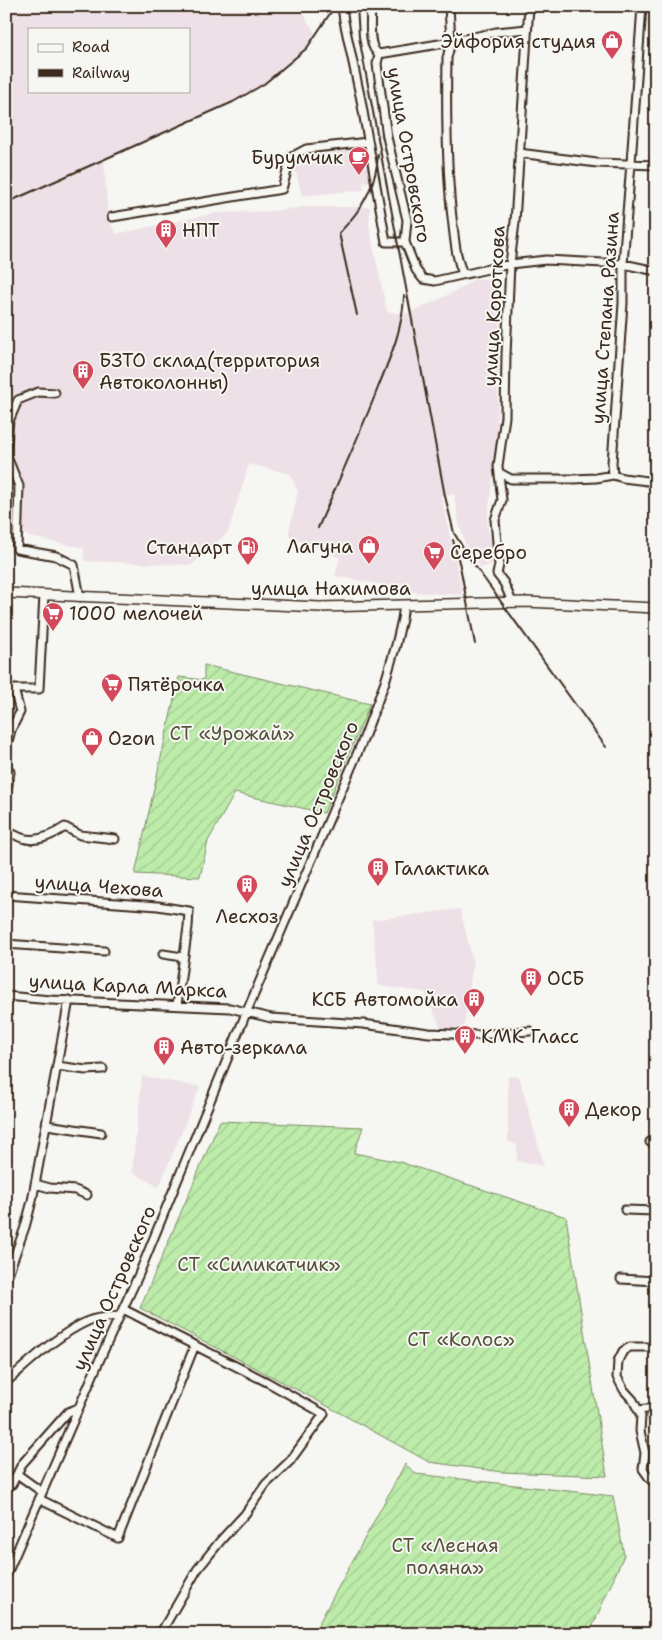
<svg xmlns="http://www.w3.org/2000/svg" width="662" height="1640" viewBox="0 0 662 1640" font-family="'Shantell Sans',sans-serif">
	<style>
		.built { fill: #eee0e7; fill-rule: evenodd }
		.garden { fill: url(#garden-furrows); stroke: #7c8a64 }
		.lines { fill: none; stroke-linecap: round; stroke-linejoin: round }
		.minor-casing { stroke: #3b2a1e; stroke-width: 11 }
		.major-casing { stroke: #3b2a1e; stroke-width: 12 }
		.minor { stroke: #f6f6f2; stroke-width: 7 }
		.major { stroke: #f6f6f2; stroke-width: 9 }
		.rail { stroke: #3b2a1e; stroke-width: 2 }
		.labels { text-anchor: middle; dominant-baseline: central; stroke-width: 4; stroke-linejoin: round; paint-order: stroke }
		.poi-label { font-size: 19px; fill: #3b2a1e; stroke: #f6f6f2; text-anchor: start }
		.street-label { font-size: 19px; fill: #3b2a1e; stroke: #f6f6f2 }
		.park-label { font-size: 19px; fill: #55513a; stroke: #f6f6f2 }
	</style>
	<defs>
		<pattern id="garden-furrows" width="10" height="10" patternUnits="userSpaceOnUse" patternTransform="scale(1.25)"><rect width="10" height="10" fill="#bcebaa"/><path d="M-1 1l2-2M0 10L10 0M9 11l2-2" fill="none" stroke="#a2ca92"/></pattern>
	</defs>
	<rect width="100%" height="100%" fill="#f6f6f2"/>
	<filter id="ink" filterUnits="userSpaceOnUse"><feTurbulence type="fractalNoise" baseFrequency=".02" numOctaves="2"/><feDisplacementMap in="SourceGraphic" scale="10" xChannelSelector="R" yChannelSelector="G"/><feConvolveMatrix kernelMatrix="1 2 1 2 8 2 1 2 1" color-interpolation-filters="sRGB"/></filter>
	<g filter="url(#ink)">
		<path class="built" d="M6,6H299L316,35L307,48L264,84L233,102L104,160L108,219L116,234L216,213L273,211L305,207H370L369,225L387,312L408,314L462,288L472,280L489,278L501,288L497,435L487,525L496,562L481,568L466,546L459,523L454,494L441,496L463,595L413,592L401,588L335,576L340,558L288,536L298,492L290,474L249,464L228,532L192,565L84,561V548L30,537L20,531L6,529ZM29,29H189V91H29Z
			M360,147L365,150L370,181L363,182L364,190L302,196L293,161Z
			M460,909L473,962L464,1027L441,1028L425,992L379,986L372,920Z
			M142,1076L200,1087L159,1187L132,1172Z
			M519,1076L544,1166L517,1161V1145L508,1141V1077Z"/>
		<path class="garden" d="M204,665L370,704L324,813L235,793L208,841L200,877L135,874L179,677L204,680Z
			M220,1121L363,1127L354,1153L400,1162L566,1217L607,1476L502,1472L429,1462L307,1395L140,1308Z
			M405,1464L416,1474L613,1496L624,1555L589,1634H313Z"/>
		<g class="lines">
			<g class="minor-casing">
				<path id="minor" d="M342,6L344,21L361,100L386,242H405
					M371,6C371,19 367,48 379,54
					M449,6L451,42L447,58C446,113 446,170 453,226C455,242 456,258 463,274
					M379,54L377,64L387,137L407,220L405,242L416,270L423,279L435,281L510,264L546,260L623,264L656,271
					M379,54L451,42L496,32L527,29
					M519,153L597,163L656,165
					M112,217L282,189L291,157L306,149L368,142
					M6,448L9,421L18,400L38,392L55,393
					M6,454L19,486L17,549L56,556L74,565L80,597
					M500,473L511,479H574L596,478L613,475L623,478L656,482
					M613,475L612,463L623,303V264L631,163L642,6
					M512,602L504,583L497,574L499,565L495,520L502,500L498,466L505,417L506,355L510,264L515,222L529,6
					M6,749L11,730L20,712L14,689H39L44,595
					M6,764L10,772L6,796
					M6,832C13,833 16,836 22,838C36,843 53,835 65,827L80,835L115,839
					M6,895L158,906L189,911L188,927L177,1005
					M6,944L104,951
					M163,954L183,957
					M6,996L51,1000L230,1008L271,1018L363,1024L429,1033L477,1035L530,1031
					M57,1066L86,1070L103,1069
					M47,1125L101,1133
					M650,1142L656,1143
					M35,1184L50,1188L75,1190L87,1195
					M625,1210L656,1211
					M621,1279L656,1281
					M6,1280L25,1227L32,1201L69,1000
					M123,1309L267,1382L324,1414L290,1461L266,1484L245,1514L221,1540L197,1570L160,1634
					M656,1347H630L623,1351L618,1361L617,1377L624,1390L633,1400L641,1416L640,1431L645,1453L643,1469L651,1480L656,1478
					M6,1382C32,1360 57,1335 88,1321C98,1317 109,1317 119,1316
					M638,1410L656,1408
					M17,1474L42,1492
					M6,1489L12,1484L22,1464L68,1412L78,1408
					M39,1499L118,1538L195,1345
					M6,1576L103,1352L139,1274L247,1011L363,740L385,682L396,645L402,619L404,605"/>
			</g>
			<g class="major-casing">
				<path id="major" d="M6,593L320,607L526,602L656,608"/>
			</g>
			<use href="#minor" class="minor"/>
			<use href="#major" class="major"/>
			<path class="rail" d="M357,6L359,37L445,496L454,533L470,559L606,747
				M6,203L233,102L264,84L307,48L335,6
				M357,315L339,233C360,212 377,185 378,154
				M318,528C339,479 362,430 381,380C392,353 403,326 404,296
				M453,540L460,566L475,644"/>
		</g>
	</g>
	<defs>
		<g id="shop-pin" transform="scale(1.125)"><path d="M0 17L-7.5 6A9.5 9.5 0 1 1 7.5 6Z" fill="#d1495b" stroke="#f6f6f2"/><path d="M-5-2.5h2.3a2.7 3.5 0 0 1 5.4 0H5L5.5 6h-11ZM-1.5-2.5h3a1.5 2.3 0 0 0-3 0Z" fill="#fff"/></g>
		<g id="cafe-pin" transform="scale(1.125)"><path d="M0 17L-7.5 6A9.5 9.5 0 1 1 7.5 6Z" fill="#d1495b" stroke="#f6f6f2"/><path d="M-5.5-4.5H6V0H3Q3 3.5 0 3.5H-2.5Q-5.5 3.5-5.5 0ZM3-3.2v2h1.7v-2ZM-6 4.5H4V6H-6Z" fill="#fff"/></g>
		<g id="building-pin" transform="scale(1.125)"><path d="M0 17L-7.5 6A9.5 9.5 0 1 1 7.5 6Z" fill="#d1495b" stroke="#f6f6f2"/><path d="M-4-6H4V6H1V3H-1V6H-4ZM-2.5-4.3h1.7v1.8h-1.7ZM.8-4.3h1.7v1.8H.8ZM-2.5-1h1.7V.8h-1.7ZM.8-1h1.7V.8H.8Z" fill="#fff"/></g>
		<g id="fuel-pin" transform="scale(1.125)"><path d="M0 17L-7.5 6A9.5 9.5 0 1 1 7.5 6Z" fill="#d1495b" stroke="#f6f6f2"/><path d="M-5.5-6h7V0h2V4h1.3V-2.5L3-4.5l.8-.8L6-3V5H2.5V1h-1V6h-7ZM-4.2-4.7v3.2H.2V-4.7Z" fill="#fff"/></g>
		<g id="supermarket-pin" transform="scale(1.125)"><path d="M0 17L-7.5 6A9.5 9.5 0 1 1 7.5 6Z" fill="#d1495b" stroke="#f6f6f2"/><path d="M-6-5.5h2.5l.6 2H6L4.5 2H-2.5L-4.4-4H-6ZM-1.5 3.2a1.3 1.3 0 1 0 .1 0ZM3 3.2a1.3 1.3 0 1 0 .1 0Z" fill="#fff"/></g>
	</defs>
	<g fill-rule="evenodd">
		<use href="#shop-pin" x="612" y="41"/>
		<use href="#cafe-pin" x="359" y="157"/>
		<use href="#building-pin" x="166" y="230"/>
		<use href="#building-pin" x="83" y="371"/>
		<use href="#shop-pin" x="369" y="546"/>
		<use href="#fuel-pin" x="248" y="547"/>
		<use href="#supermarket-pin" x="434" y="552"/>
		<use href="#supermarket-pin" x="53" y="613"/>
		<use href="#supermarket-pin" x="112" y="684"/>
		<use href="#shop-pin" x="92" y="738"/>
		<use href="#building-pin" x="378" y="868"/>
		<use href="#building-pin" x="247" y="885"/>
		<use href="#building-pin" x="531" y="978"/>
		<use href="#building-pin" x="474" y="999"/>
		<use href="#building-pin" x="465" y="1036"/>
		<use href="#building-pin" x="164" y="1047"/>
		<use href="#building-pin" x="569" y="1109"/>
	</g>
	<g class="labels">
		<g class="poi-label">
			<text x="596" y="41" text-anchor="end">Эйфория студия</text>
			<text x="343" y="157" text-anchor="end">Бурумчик</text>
			<text x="182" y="230">НПТ</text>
			<text x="99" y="360">БЗТО склад(территория<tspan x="99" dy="22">Автоколонны)</tspan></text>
			<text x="353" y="546" text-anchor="end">Лагуна</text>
			<text x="232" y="547" text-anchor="end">Стандарт</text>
			<text x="450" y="552">Серебро</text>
			<text x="69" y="613">1000 мелочей</text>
			<text x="128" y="684">Пятёрочка</text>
			<text x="108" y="738">Ozon</text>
			<text x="394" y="868">Галактика</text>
			<text x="247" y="916" text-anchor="middle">Лесхоз</text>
			<text x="547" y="978">ОСБ</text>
			<text x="458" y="999" text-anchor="end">КСБ Автомойка</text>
			<text x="481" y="1036">КМК Гласс</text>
			<text x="180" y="1047">Авто-зеркала</text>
			<text x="585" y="1109">Декор</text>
		</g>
		<g class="street-label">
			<text transform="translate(409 155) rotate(80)">улица Островского</text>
			<text transform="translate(494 306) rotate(-87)">улица Короткова</text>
			<text transform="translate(605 318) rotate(-86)">улица Степана Разина</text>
			<text x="331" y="588">улица Нахимова</text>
			<text transform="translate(318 804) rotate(-67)">улица Островского</text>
			<text transform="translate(99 886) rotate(4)">улица Чехова</text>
			<text transform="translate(128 986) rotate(3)">улица Карла Маркса</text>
			<text transform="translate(114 1288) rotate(-66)">улица Островского</text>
		</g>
		<g class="park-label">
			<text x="232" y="733">СТ «Урожай»</text>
			<text x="259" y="1264">СТ «Силикатчик»</text>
			<text x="461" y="1339">СТ «Колос»</text>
			<text x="445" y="1545">СТ «Лесная<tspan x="445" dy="22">поляна»</tspan></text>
		</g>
	</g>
	<rect width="662" height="1640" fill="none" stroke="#f6f6f2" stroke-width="25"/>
	<rect x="12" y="12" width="637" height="1615" fill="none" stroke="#3b2a1e" stroke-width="2" filter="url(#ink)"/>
	<rect x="28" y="28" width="162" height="65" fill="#f6f6f2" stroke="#aba49d"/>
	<rect x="38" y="44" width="25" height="8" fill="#f6f6f2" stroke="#aba49d"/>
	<text x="72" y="52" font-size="15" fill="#3b2a1e">Road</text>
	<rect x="38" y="69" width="25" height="8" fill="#3b2a1e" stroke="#aba49d"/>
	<text x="72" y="78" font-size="15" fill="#3b2a1e">Railway</text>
</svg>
